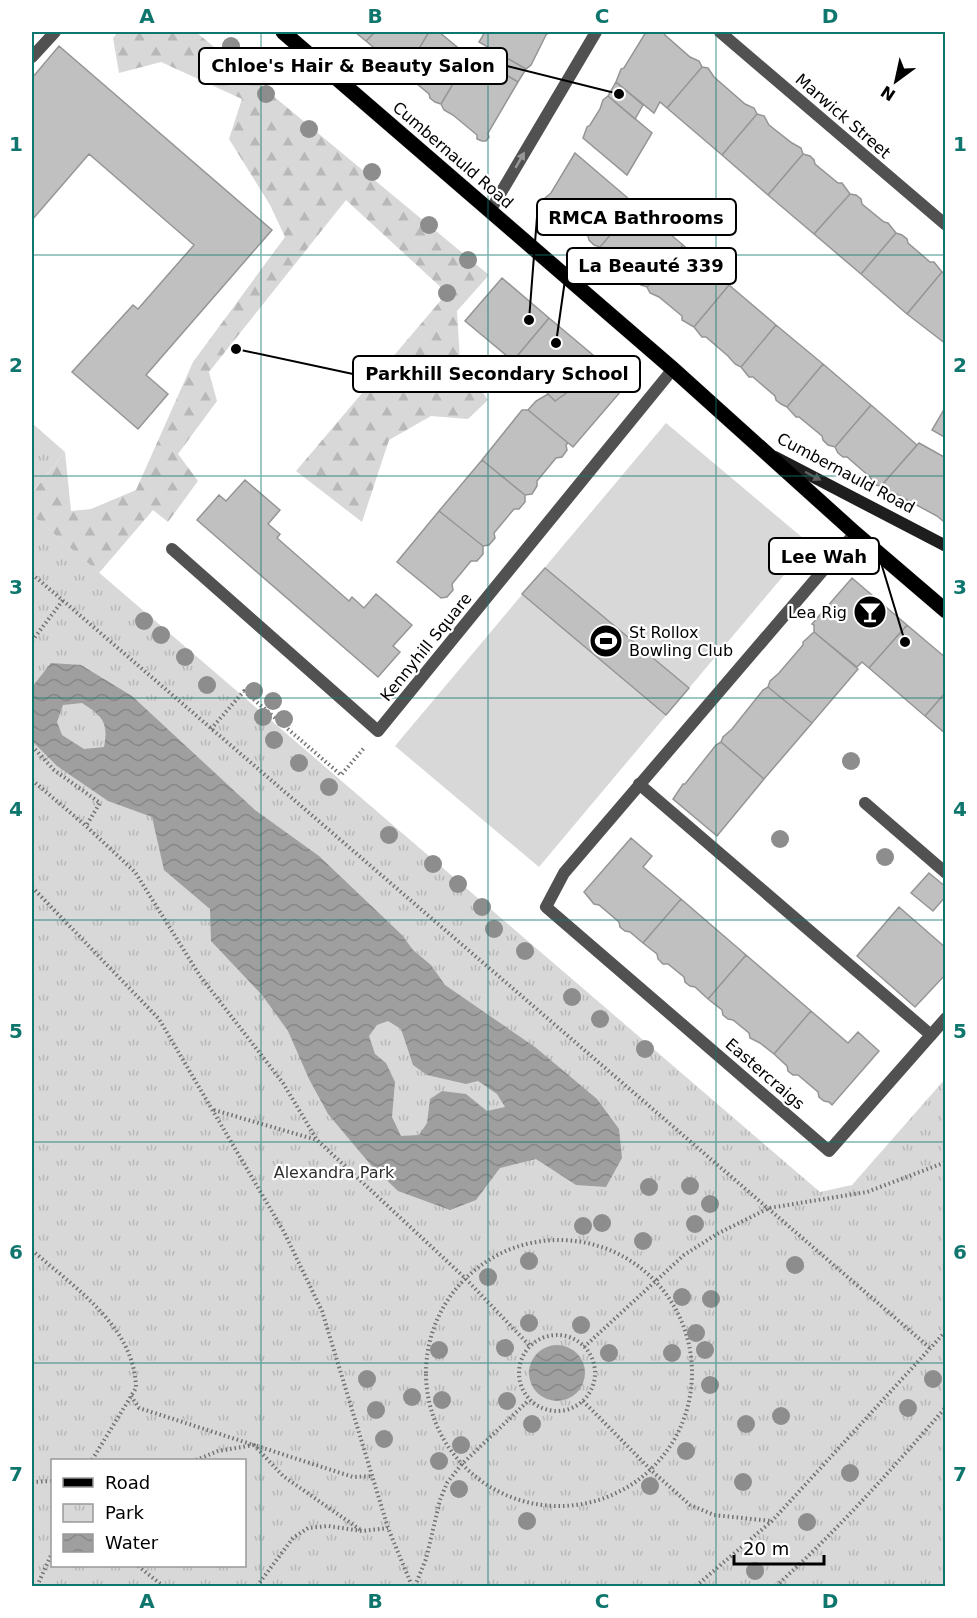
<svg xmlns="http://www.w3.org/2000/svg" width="977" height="1618" viewBox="0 0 977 1618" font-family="'DejaVu Sans',sans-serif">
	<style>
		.forest { fill: url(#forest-firs) }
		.park { fill: url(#park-tufts); fill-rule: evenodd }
		.garden { fill: #d8d8d8 }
		.water { fill: url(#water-waves); fill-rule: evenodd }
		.building { fill: #c0c0c0; stroke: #959595; stroke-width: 1.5 }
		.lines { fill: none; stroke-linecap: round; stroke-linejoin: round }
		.primary-casing { stroke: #dbdbdb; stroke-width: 16 }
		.path { stroke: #737373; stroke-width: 4; stroke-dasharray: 1.5 3; stroke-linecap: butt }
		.service { stroke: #515151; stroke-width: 12 }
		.minor { stroke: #515151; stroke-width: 12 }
		.secondary { stroke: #1e1e1e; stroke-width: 12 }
		.primary { stroke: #000; stroke-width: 15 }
		.tree { fill: #8d8d8d }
		.oneway { fill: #979797 }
		.oneway2 { fill: #626262 }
		.grid { fill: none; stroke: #0f766e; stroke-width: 1.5; stroke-opacity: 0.55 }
		.labels { text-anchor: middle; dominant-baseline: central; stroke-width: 4.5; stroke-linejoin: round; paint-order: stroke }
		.street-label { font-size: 16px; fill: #000; stroke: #fff }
		.poi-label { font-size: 16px; fill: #000; stroke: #fff; text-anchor: end }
		.park-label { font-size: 16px; fill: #2f2f2f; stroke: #fff }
		.leader { fill: none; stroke: #000; stroke-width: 2 }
		.callout-dot { fill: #000; stroke: #fff; stroke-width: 2 }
		.callout { fill: #fff; stroke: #000; stroke-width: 2 }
		.callout-label { font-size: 18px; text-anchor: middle; font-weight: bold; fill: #000 }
		.neatline { fill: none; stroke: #0f766e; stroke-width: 2 }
		.grid-label { font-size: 20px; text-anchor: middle; font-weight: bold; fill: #0f766e }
	</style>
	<defs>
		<pattern id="forest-firs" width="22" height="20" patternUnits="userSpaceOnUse" patternTransform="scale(1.5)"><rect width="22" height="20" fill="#d8d8d8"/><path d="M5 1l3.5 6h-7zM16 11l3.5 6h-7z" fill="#b8b8b8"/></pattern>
		<pattern id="park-tufts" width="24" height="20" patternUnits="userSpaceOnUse" patternTransform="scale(1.5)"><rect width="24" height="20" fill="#d8d8d8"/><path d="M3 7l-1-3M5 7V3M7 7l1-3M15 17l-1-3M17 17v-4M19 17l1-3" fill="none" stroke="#b8b8b8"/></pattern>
		<pattern id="water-waves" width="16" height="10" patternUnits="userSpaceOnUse" patternTransform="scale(1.5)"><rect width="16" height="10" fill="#9f9f9f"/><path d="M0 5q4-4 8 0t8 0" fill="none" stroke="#878787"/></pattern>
	</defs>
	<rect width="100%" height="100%" fill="#fff"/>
	<path class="forest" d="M118,32H196L489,275L457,311L460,361L488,400L468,419L431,416L389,440L362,522L296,471L447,293L346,200L209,372L217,401L178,454L198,481L168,522L153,510L99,573L32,515V493L65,452L71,511L91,509L136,490L193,362L285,237L270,205L229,139L242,99L161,62L119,73L113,38Z"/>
	<path class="park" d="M32,423L65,452L32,493Z
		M32,515L820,1192L852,1185L945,1079V1586H32ZM52,1460H244V1566H52Z"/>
	<path class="garden" d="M666,423L810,544L539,867L395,746Z"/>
	<path class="water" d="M51,663L81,665L132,696L255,810L319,856L402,935L413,950L431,965L445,985L535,1047L597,1099L619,1129L622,1158L606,1187L576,1185L536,1159L500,1168L476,1200L450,1210L398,1191L370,1164L328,1114L309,1079L288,1031L262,995L211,941L210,909L164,870L152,817L108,801L57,766L32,741V687ZM82,703C102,716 109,722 104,747L84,749L62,735L57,722L63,705ZM388,1021L401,1029L413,1065L427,1075L466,1084L478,1081L497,1094L505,1107L487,1111L466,1094L442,1091L430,1099L427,1123L419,1135L401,1136L392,1117L395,1082L386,1063L375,1054L369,1036L377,1025Z
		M529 1373a28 28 0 1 1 56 0a28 28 0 1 1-56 0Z"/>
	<path class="building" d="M355,32H375L366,41Z
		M375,32H429L404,73L366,41Z
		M429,32H439L469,57L441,104L435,102L430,98L429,94L417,84H412L404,73Z
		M485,32H550L546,35L531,65L526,69L479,42Z
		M646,32H664L665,35L690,57L699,61L702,67L667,108L660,102L654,113L616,82L621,69L624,68Z
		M59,46L272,230L146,375L168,394L138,429L72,372L133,305L138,309L194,245L89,154L32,220V78Z
		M498,53L526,69L518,82L495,68L498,61L494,59Z
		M469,57L479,59L518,82L488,133L489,137L486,141H482L477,139V135L453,115L444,110L441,104Z
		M702,67L708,68L714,77L745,104L754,108L757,114L722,155L667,108Z
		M616,82L643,105L635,119L608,96Z
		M608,96L652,133L627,175L583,138L587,127L590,125L600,109L603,100Z
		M757,114L764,116L769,125L792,143L801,148L803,154L768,195L722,155Z
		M575,153L636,205L600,247L594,245L589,240L588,236L554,207L551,208L547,204L545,198L551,193Z
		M803,154L810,156L814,160L815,164L838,183H842L850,194L814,234L768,195Z
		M850,194L856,195L861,199L862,204L884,222L888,223L896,233L861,274L814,234Z
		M636,205L683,245L647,287L641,285L635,280V276L612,257H608L600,247Z
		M896,233L902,235L907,239L908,243L930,262H934L942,272L907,314L861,274Z
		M683,245L729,285L694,327L682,320V316L659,297L650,293L647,287Z
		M942,272L946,274V344L907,314Z
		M502,278L549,318L513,361L465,321Z
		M729,285L776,325L741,367L735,364L728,356L706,337H702L694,327Z
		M549,318L599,360L575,387L555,401L548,394L543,387L513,361Z
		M776,325L823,364L787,407L781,404L776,400L775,396L753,377H749L741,367Z
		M599,360L627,384L573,447L528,410L536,401L548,394L555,401L575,387Z
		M823,364L871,405L835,447L828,445L823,440L822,436L799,417H796L787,407Z
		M871,405L917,445L881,486L875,485L870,477L847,457H843L838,453L835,447Z
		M946,406V438L932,430Z
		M522,410H528L568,443L566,445L567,450L562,457L556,458L537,481V486L532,494L525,495L482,460Z
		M919,443L946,458V520L943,521L937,516L896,494L892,495L881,486Z
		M482,460L525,495V502L519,509H514L494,533L495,538L489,545L483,546L439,511Z
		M245,480L280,510L268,524L280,534L277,538L349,601L352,597L364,608L376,594L412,625L393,646L400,652L378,677L197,520L219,495L226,501Z
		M439,511L483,546V554L477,561H471L452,584L453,590L447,597L441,598L397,562Z
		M545,568L689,688L666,715L522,594Z
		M852,578L907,625L869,668L862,662L857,667L814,632V625L812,624Z
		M907,625L946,658V692L925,716L869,668Z
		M814,632L858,669L812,723L768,687L770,681L779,673L803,645V642Z
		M768,687L812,723L764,779L721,742L723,737L732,729L763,690Z
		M946,692V734L925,716Z
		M721,742L764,779L717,836L673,799L683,784H685L716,745Z
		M631,838L652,856L643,867L681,899L643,943L630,932L625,931L620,927L619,922L599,905L594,904L584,892Z
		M929,873L946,887V896L933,911L911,893Z
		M681,899L746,955L708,999L695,987L690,986L685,982L684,977L668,964H663L658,959L657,954L643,943Z
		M899,907L946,948V974L915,1007L857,956Z
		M746,955L811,1011L774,1054L760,1043L750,1038L749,1033L733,1020L728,1019L723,1015L722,1010L708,999Z
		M811,1011L848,1043L858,1032L879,1051L832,1105L829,1102L824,1101L819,1097L818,1092L798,1075H793L788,1071L787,1066L774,1054Z"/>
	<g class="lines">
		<g class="primary-casing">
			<path id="primary" d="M283,32L673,369L855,533L946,611"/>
		</g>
		<path class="path" d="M32,574L930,1348
			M32,641L63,600
			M211,729L244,691L341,775L365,747
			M32,746L54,770L100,803L86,826
			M32,780L86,826L135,872L200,976L283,1083L317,1140L465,1278L530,1346
			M32,887L159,1019L284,1232L322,1311L388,1528L412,1586
			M214,1110L317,1140
			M426 1373a133 133 0 1 1 266 0a133 133 0 1 1-266 0Z
			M32,1250C73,1287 135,1326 136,1388L92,1460
			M519 1373a38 38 0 1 1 76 0a38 38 0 1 1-76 0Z
			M584,1347L684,1255L717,1234L769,1208L867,1192L946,1162
			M131,1396L139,1408L254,1445L283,1476L362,1531
			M583,1401L651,1470L690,1505L714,1515L771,1521
			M196,1460L218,1451L254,1445L353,1477L373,1476
			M32,1482L52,1481
			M138,1566L163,1586
			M37,1586L52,1553
			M257,1586L293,1538L308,1528L328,1526L362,1531L388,1528
			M415,1586L426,1559L440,1500L447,1483L461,1465L529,1400
			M696,1586L772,1521L946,1331
			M776,1586C837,1531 892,1469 946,1407"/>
		<path class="service" d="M32,57L55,32
			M639,784L931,1035
			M865,803L946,873"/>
		<path class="minor" d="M720,32L946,225
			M490,211L596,32
			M855,533L564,873L546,907L829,1151L946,1018
			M172,549L378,731L673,369"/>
		<path class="secondary" d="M775,457L946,546"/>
		<use href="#primary" class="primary"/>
	</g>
	<g class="tree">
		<circle cx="231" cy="46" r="9"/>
		<circle cx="266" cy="94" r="9"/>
		<circle cx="309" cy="129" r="9"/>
		<circle cx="372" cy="172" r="9"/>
		<circle cx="429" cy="225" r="9"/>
		<circle cx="468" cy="260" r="9"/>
		<circle cx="447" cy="293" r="9"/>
		<circle cx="144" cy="621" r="9"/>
		<circle cx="161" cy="635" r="9"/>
		<circle cx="185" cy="657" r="9"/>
		<circle cx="207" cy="685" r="9"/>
		<circle cx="254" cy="691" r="9"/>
		<circle cx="273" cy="701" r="9"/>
		<circle cx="263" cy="717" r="9"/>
		<circle cx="284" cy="719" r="9"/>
		<circle cx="274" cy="740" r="9"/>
		<circle cx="851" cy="761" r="9"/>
		<circle cx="299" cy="763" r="9"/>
		<circle cx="329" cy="787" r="9"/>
		<circle cx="389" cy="835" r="9"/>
		<circle cx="780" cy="839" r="9"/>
		<circle cx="885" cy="857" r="9"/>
		<circle cx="433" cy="864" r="9"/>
		<circle cx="458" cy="884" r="9"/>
		<circle cx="482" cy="907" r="9"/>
		<circle cx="494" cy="929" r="9"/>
		<circle cx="525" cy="951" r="9"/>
		<circle cx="572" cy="997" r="9"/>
		<circle cx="600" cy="1019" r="9"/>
		<circle cx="645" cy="1049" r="9"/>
		<circle cx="690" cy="1186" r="9"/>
		<circle cx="649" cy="1187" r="9"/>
		<circle cx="710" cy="1204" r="9"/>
		<circle cx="602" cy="1223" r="9"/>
		<circle cx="695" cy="1224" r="9"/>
		<circle cx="583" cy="1226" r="9"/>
		<circle cx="643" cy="1241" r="9"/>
		<circle cx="529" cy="1261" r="9"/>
		<circle cx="795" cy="1265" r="9"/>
		<circle cx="488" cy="1277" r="9"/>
		<circle cx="682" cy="1297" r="9"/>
		<circle cx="711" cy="1299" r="9"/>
		<circle cx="529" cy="1323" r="9"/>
		<circle cx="581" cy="1325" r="9"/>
		<circle cx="696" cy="1333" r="9"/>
		<circle cx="505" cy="1348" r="9"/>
		<circle cx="439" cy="1350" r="9"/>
		<circle cx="705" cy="1350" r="9"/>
		<circle cx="609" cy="1353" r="9"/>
		<circle cx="672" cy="1353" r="9"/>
		<circle cx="367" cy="1379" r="9"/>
		<circle cx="933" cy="1379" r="9"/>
		<circle cx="710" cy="1385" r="9"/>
		<circle cx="412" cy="1397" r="9"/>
		<circle cx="442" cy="1400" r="9"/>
		<circle cx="507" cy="1401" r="9"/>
		<circle cx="908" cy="1408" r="9"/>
		<circle cx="376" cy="1410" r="9"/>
		<circle cx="781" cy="1416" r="9"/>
		<circle cx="532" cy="1424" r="9"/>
		<circle cx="746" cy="1424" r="9"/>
		<circle cx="384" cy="1439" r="9"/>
		<circle cx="461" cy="1445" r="9"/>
		<circle cx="686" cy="1451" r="9"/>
		<circle cx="439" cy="1461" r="9"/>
		<circle cx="850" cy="1473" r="9"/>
		<circle cx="743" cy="1482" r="9"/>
		<circle cx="650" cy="1486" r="9"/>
		<circle cx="459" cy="1489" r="9"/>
		<circle cx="527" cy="1521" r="9"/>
		<circle cx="807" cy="1522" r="9"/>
		<circle cx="755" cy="1571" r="9"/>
	</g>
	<defs><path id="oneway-solid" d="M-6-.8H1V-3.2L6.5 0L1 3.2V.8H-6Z" transform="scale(1.5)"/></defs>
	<use class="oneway" href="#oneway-solid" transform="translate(520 160) rotate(-60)"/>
	<use class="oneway2" href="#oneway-solid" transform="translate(813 476) rotate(28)"/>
	<path class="grid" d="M261,32V1586M488,32V1586M716,32V1586M32,255H946M32,476H946M32,698H946M32,920H946M32,1142H946M32,1363H946"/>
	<defs>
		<g id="bar-disc" transform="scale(1.725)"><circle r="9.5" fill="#000" stroke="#fff"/><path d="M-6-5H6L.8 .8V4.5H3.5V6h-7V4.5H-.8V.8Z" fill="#fff"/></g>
		<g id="stadium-disc" transform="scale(1.725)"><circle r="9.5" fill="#000" stroke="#fff"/><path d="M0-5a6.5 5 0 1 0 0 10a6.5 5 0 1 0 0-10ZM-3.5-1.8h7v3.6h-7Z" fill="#fff"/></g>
	</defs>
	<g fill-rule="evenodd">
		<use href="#bar-disc" x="870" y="612"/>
		<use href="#stadium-disc" x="606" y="641"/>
	</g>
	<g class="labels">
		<g class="street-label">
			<text transform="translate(843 116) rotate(41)">Marwick Street</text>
			<text transform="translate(453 155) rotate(41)">Cumbernauld Road</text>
			<text transform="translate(846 473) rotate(28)">Cumbernauld Road</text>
			<text transform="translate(426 647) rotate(-51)">Kennyhill Square</text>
			<text transform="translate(765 1074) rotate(41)">Eastercraigs</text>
		</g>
		<g class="poi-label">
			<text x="847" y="612">Lea Rig</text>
			<text x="629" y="632" text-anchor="start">St Rollox<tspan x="629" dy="18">Bowling Club</tspan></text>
		</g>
		<g class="park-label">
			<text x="334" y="1172">Alexandra Park</text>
		</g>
	</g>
	<path class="leader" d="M619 94L507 66M529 320L537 217M556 343L567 266M236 349L353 374M905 642L879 556"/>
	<g class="callout-dot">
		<circle cx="619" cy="94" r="6"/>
		<circle cx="529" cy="320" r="6"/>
		<circle cx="556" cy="343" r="6"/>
		<circle cx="236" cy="349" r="6"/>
		<circle cx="905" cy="642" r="6"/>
	</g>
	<g class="callout">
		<rect x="199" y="48" width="308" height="36" rx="6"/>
		<rect x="537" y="199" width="199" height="36" rx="6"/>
		<rect x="567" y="248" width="169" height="36" rx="6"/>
		<rect x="353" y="356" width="287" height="36" rx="6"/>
		<rect x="769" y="538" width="110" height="36" rx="6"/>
	</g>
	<g class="callout-label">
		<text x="353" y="72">Chloe's Hair &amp; Beauty Salon</text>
		<text x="636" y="224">RMCA Bathrooms</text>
		<text x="651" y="272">La Beauté 339</text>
		<text x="497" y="380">Parkhill Secondary School</text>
		<text x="824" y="563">Lee Wah</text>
	</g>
	<rect width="977" height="1618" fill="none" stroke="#ffffff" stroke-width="66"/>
	<rect x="51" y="1459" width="195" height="108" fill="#ffffff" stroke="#999999" stroke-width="1.5"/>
	<rect x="63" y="1478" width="30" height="9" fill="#000000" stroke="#999999" stroke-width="1.5"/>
	<text x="105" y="1489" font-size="18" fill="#000000">Road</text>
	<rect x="63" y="1504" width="30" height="18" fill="url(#park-tufts)" stroke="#999999" stroke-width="1.5"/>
	<text x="105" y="1519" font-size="18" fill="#000000">Park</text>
	<rect x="63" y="1534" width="30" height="18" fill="url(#water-waves)" stroke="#999999" stroke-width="1.5"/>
	<text x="105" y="1549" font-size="18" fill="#000000">Water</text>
	<g transform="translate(896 81) rotate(213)" stroke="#ffffff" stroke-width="4.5" paint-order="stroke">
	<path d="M0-4.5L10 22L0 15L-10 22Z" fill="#000000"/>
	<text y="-9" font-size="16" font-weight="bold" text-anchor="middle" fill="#000000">N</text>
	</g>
	<path d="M734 1555v9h90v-9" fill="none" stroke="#000000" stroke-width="3"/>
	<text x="743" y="1555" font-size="18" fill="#000000" stroke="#ffffff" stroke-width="4.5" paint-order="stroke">20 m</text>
	<rect x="33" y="33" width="911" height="1552" class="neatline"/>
	<g class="grid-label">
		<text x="147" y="23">A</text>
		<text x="375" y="23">B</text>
		<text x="602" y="23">C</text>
		<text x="830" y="23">D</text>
		<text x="16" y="151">1</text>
		<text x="960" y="151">1</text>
		<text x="16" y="372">2</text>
		<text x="960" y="372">2</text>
		<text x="16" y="594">3</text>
		<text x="960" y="594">3</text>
		<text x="16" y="816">4</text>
		<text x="960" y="816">4</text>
		<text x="16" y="1038">5</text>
		<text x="960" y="1038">5</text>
		<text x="16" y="1259">6</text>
		<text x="960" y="1259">6</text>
		<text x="16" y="1481">7</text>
		<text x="960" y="1481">7</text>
		<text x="147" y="1608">A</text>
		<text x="375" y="1608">B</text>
		<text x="602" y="1608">C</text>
		<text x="830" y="1608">D</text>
	</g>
</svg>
